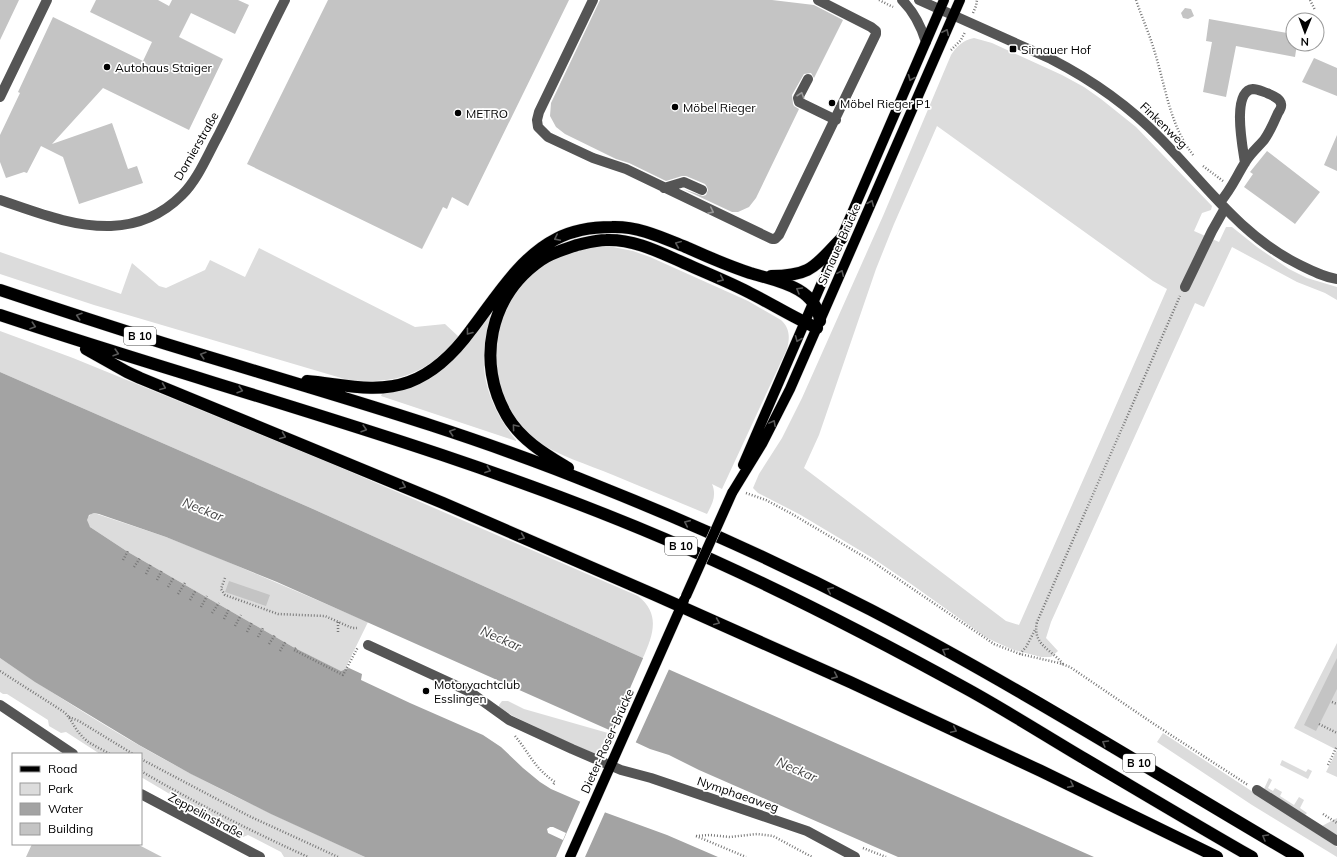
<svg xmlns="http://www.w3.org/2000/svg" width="1337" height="857" viewBox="0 0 1337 857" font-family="Mulish,sans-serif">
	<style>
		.green { fill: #dcdcdc; fill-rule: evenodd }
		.water { fill: #a3a3a3; fill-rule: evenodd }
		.pier { fill: #fff }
		.building { fill: #c4c4c4 }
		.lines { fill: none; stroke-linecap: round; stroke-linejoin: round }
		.major-casing { stroke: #dbdbdb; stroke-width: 11 }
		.highway-casing { stroke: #dbdbdb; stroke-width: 13 }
		.path { stroke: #777; stroke-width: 2.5; stroke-dasharray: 1 2; stroke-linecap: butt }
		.minor { stroke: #555; stroke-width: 10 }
		.major { stroke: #000; stroke-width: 10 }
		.highway { stroke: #000; stroke-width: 12 }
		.major-bridge-casing { stroke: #dbdbdb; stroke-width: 11; stroke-linecap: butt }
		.major-bridge { stroke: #000; stroke-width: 10 }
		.oneway { stroke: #595959 }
		.oneway2 { stroke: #999 }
		.poi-dot { fill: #000; stroke: #fff; stroke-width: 1.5 }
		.labels { text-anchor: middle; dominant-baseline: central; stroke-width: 3.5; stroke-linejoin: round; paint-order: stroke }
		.shield { fill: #fff; stroke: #4c4c4c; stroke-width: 1 }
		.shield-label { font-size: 11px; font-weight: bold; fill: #000 }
		.poi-label { font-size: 12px; fill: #000; stroke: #fff; text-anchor: start }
		.street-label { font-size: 12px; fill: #000; stroke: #fff }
		.water-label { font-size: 13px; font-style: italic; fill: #444; stroke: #fff }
	</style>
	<rect width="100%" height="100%" fill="#fff"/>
	<path class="green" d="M974,38L992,43L1062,75L1084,87L1101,99L1136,127L1212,206L1211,210L1202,213L1194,231L1219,242L1226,227H1232L1257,247L1289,269L1307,278L1337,287V300L1325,293L1297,282L1232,247L1204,307L1195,303L1051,622L1046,638L1058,651L1051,657H1041L1014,650L1002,645L987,638L911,584L871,557L799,514L758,493L753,488L759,474L782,438L802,398L883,216L951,55C957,46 963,40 974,38ZM937,126L1153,281L1167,289L1110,419L1019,625L1006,621L804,468L819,435L876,269L894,224Z
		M608,246L633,251L650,257L748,301L781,320C790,328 790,338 787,349L722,489L712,484C717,496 712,504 707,514C676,501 644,488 613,475C587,464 558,456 536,440C505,417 489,368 498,331C500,322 505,312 509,303C511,298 516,293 519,289C523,284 526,278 530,274C551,255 581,247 608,246Z
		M259,248L415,327L445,324L459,337C427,374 396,385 348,380L94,305L0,274V252L121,294L132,263L159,286L166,288L205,270L210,260L245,277Z
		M489,315L491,317C488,329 484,342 484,356C482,386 497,417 516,440V441L381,396L382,394C438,386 457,357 489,315Z
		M0,331L73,358L330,463L638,596C661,614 653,635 643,658L313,509L0,372Z
		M94,513L166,537L212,555L368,622L346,667L349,668L341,671L293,647L128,552L90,527L87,523V518L91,514Z
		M1337,643V777L1326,772L1337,750L1294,728Z
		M0,658C65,702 133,744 203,780C256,808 311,831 365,857H284L281,852L248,835L243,837L232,831L230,826L168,793L141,777V754H100L66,732L61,733L49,726L48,720L7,694H3L0,692Z
		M502,701H508L524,709L608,733L598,755L574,745L513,716L499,707V705Z
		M1163,733L1337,847V857L1252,805L1157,742Z
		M1282,760L1306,772L1308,769L1312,771L1308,779L1280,765Z
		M1269,778L1272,780L1268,788L1273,791L1275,788L1282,792L1280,796L1294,805L1299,797L1304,800L1300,808L1307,813L1305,815L1264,789Z
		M1337,818V835L1322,826Z"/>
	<path class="water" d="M0,372L313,509L643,658L1094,857H898L699,770L669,755L650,749L607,729L277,582L166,537L99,514L94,513L89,515L87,520L90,527L128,552L293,647L341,671L349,668L362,674L361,680L410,703L483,735L501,747L523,768L540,782L551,789L604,812L667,835L718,857H365L271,814L191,774L139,745L35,682L0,658ZM550,827H553L566,833L563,840L548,833L547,829Z"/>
	<path class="pier" d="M644,656L670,667L635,744L611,732Z
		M581,800L606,810L585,857H556Z"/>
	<path class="building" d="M0,0H19L0,40Z
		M96,0H158L169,6L172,0H238L249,5L235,34L191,13L179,37L223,59L189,130L103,88L52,144L112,123L128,169L137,166L143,183L79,204L63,157L41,146L27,173L24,172L6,178L0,162V135L20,93L18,92L53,17L143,61L152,42L90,12Z
		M328,0H569L468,206L452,197L447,209L443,207L422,249L247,164Z
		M600,0H772L814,5L843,20L814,78L811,73L804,74L792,95L793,104L794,106L799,109L756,198L749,207L738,212H732L683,189L703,196L706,195L708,190L707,187L705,184L686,176H682L666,181L629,163L616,159L565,134L556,127L550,116L551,103Z
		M1185,8L1191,9L1194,16L1188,19L1183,18L1181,13Z
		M1209,19L1293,34V44H1297L1295,57L1236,46L1226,97L1203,92L1212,42L1206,41Z
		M1314,58L1337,68V96L1302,82Z
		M1337,135V171L1324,165Z
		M1267,151L1320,192L1295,224L1244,187L1253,174L1250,172Z
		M229,581L270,595L266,606L225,592Z
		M1337,658V689L1316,731L1304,725Z
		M32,844H137L162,857H26Z"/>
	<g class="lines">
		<g class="major-casing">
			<path id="major" d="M743,465L944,0
				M732,493L762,444L790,389L960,0
				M570,857L684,600"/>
		</g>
		<g class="highway-casing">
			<path id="highway" d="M771,276C813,276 815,265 842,238
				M0,290C54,308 109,326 163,343C309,388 457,428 598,486C691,523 782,564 871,610C1017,686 1156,774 1298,857
				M0,315C222,389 450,447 665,539C768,583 869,635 967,689C1007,711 1046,736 1085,759C1141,792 1196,825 1252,857
				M86,349L127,372L140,378L443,503L655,595L850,682L1041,771L1217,857
				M307,381C341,384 376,394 409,382C436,372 455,352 471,330C495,299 520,257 556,239C573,230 593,227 612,227C639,226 663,238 688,248C708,257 729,266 750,273C777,281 816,287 820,321
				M568,468C545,454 521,440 507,416C476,363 489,296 541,260C551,253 565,249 577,245C586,243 597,240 606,240C634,239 659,252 684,263C706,273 729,282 750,293C772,304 794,318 817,328"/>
		</g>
		<path class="path" d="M879,0L893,7
			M1136,0C1142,18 1150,35 1155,53C1166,88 1170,127 1194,156
			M1310,0L1315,10
			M973,13L976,6L977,0
			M951,50L961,40L965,32
			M1203,166L1223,181
			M746,493L766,500L792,514L873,562L994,644L1020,654L1059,663L1070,667L1154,724L1248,785
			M123,560L128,551
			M134,567L140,558
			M146,574L151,564
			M225,578L221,589L225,595L278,614L325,616L352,628H357
			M157,580L162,570
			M168,587L174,577
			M178,594L185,583
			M190,600L196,590
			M201,607L207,596
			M212,613L219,603
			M224,619L229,609
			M235,626L241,615
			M247,632L252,622
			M338,632V622
			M258,637L263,628
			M269,644L275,635
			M296,648L294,650L343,675L358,647
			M280,651L286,641
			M1020,654L1026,647L1035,630
			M1063,664C1051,649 1032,645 1037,622L1180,296
			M0,671L64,712C71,718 74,728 81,735C88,744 100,748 110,754
			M1332,702L1337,704
			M69,717L79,721L133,754
			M1319,724L1337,733
			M515,736C530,754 534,768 555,782L553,785
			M141,759L249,816L338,857
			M1328,765L1337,746
			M141,771C195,803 251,831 308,857
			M1323,814L1337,823
			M696,836L710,835L730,837L757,834L773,836L812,857
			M696,836L746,857
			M863,848L886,857"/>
		<path class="minor" d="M593,0L539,112L537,120L538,127L548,137L593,158L626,169L772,239H775L779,235L876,34V31L871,27L818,0
			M902,0C914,12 921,26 926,42
			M919,0L1051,59C1092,80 1129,106 1161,139C1205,184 1242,237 1300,265C1312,271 1324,277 1337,279
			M808,79L798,98L799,102L836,120
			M0,97L47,0
			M664,188L684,182L702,190
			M0,200C36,212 72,227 111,226C138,225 163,214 182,195C198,179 207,156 218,136C241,91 262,45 285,0
			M1220,202C1231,190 1237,175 1246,161C1251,153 1258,147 1264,140C1270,132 1274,122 1278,113C1280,110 1282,107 1281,104C1280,98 1273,96 1267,93C1263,92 1258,89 1253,89C1231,91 1243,149 1245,163
			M1185,287L1212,231L1225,208
			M368,645L470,692L509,720L572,749L621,770L651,778L807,831L855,857
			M0,705L73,754
			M1257,790L1337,841
			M141,794L260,857"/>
		<use href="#major" class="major"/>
		<use href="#highway" class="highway"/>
		<g class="major-bridge-casing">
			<path id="major-bridge" d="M686,596L732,493"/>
		</g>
		<use href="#major-bridge" class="major-bridge"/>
	</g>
	<defs><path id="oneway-chevron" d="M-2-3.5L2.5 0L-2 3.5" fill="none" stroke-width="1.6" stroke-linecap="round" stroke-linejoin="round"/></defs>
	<g class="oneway">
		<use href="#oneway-chevron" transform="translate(946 32) rotate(-65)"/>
		<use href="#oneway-chevron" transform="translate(911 78) rotate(113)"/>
		<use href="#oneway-chevron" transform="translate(871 203) rotate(-67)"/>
		<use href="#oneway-chevron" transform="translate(557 238) rotate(153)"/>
		<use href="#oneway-chevron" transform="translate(678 244) rotate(-157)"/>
		<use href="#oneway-chevron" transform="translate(841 273) rotate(-66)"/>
		<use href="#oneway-chevron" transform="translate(721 279) rotate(24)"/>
		<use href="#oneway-chevron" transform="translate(799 290) rotate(-150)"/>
		<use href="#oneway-chevron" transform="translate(79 316) rotate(-162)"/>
		<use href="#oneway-chevron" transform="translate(33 326) rotate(18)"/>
		<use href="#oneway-chevron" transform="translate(469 332) rotate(128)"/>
		<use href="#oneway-chevron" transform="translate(798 339) rotate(113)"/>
		<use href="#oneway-chevron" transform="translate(116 353) rotate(17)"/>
		<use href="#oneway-chevron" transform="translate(203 355) rotate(-163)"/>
		<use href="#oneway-chevron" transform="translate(163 387) rotate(22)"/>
		<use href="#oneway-chevron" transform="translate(240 390) rotate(17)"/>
		<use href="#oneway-chevron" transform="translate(773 423) rotate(-62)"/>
		<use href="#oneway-chevron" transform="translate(515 427) rotate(-130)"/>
		<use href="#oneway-chevron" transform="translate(364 429) rotate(17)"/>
		<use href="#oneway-chevron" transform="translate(452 432) rotate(-162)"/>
		<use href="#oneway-chevron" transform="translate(283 436) rotate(22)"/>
		<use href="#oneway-chevron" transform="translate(488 470) rotate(20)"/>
		<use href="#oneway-chevron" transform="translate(403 486) rotate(23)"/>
		<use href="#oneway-chevron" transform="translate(687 523) rotate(-156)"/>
		<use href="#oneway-chevron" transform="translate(522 537) rotate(23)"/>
		<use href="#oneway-chevron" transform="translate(830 590) rotate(-154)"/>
		<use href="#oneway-chevron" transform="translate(717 622) rotate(23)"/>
		<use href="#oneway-chevron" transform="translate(945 651) rotate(-151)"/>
		<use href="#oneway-chevron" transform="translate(835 676) rotate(24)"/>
		<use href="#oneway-chevron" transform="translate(954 730) rotate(25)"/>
		<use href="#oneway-chevron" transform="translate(1105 743) rotate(-149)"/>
		<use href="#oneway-chevron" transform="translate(1071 785) rotate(26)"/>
		<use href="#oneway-chevron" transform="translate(1265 837) rotate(-150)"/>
	</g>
	<g class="oneway2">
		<use href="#oneway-chevron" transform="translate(801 95) rotate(-71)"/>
		<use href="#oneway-chevron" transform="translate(711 211) rotate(26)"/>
	</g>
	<g class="poi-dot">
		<rect x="1009" y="45" width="8" height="8" rx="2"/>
		<circle cx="107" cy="67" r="4"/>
		<circle cx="832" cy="103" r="4"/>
		<circle cx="675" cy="107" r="4"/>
		<circle cx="458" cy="113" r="4"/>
		<circle cx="426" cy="691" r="4"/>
	</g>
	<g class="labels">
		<g class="shield">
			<rect x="124" y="327" width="32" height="18" rx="3"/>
			<rect x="665" y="537" width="32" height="18" rx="3"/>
			<rect x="1123" y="754" width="32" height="18" rx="3"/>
		</g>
		<g class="shield-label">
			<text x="140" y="336">B 10</text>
			<text x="681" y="546">B 10</text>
			<text x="1139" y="763">B 10</text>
		</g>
		<g class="poi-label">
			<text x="1021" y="49">Sirnauer Hof</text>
			<text x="115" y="67">Autohaus Staiger</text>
			<text x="840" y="103">Möbel Rieger P1</text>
			<text x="683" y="107">Möbel Rieger</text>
			<text x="466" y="113">METRO</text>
			<text x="434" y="684">Motoryachtclub<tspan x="434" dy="14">Esslingen</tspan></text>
		</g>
		<g class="street-label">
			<text transform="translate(1164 125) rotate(44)">Finkenweg</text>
			<text transform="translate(196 146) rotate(-60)">Dornierstraße</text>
			<text transform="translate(839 244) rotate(-66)">Sirnauer Brücke</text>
			<text transform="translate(607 741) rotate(-66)">Dieter-Roser-Brücke</text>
			<text transform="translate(738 794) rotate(19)">Nymphaeaweg</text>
			<text transform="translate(206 815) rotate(28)">Zeppelinstraße</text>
		</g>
		<g class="water-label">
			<text transform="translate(203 509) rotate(22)">Neckar</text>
			<text transform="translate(501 638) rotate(24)">Neckar</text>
			<text transform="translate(797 769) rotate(24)">Neckar</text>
		</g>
	</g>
	<rect x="12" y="753" width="130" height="92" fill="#ffffff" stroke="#999999"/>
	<rect x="20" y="766" width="20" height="6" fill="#000000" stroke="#999999"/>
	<text x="48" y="773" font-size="12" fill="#000000">Road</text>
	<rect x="20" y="783" width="20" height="12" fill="#dcdcdc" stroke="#999999"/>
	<text x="48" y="793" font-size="12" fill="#000000">Park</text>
	<rect x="20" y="803" width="20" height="12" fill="#a3a3a3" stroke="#999999"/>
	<text x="48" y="813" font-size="12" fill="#000000">Water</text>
	<rect x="20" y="823" width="20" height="12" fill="#c4c4c4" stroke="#999999"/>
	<text x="48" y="833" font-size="12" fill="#000000">Building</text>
	<g transform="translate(1305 32) rotate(181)"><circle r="19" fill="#ffffff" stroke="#999999"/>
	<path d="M0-3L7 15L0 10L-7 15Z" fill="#000000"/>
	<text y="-6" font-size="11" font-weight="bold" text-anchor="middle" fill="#000000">N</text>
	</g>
</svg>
